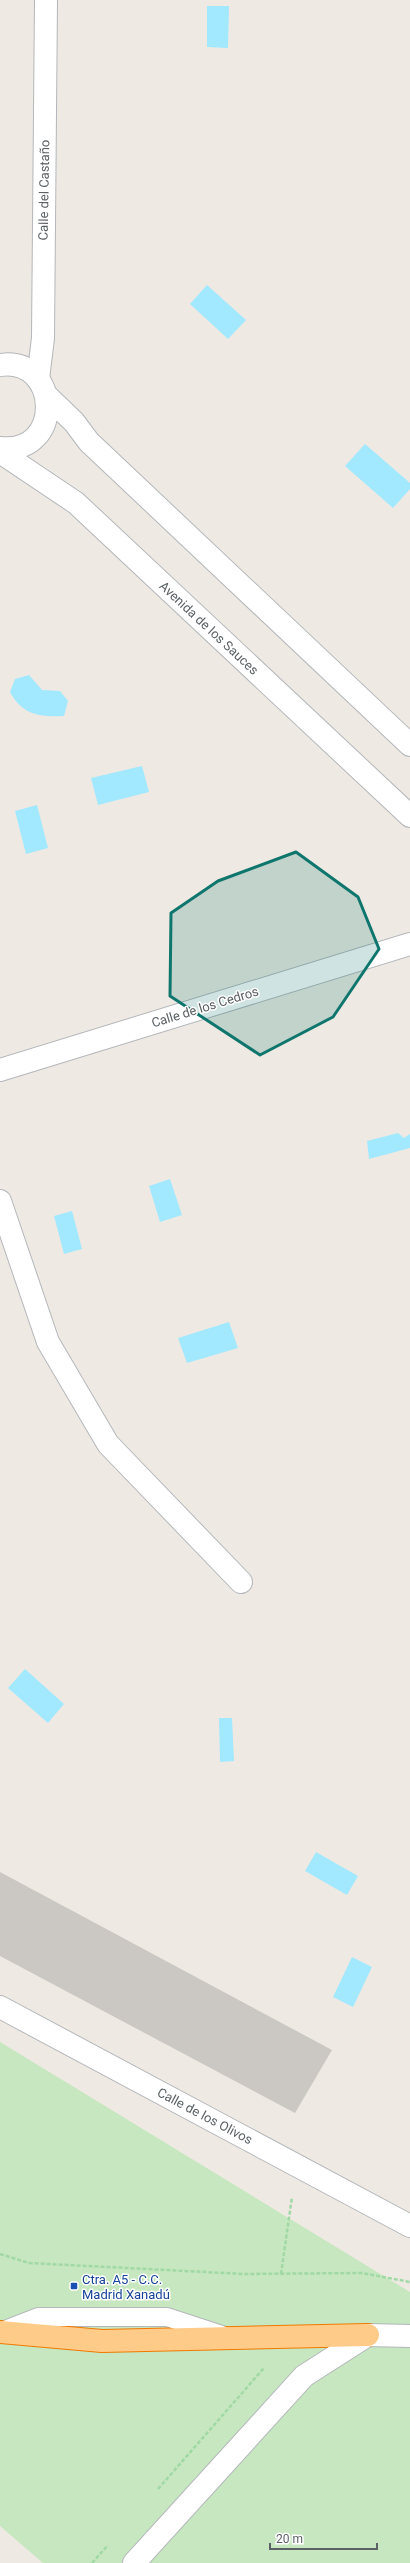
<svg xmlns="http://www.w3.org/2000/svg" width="410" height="2563" viewBox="0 0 410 2563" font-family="Roboto,sans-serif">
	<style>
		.green { fill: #c6e7bf }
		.water { fill: #a2e8ff }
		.building { fill: #cbc7c2 }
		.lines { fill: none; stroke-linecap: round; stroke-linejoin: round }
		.service-casing { stroke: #b4b7bb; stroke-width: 20 }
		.minor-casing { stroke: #b4b7bb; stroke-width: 24 }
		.tertiary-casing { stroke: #b4b7bb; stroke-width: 24 }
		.motorway-casing { stroke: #f17900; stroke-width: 24 }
		.path { stroke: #a1d9a5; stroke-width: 2.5; stroke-dasharray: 4 2; stroke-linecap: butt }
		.service { stroke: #fff; stroke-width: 18 }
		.minor { stroke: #fff; stroke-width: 22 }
		.tertiary { stroke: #fff; stroke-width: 22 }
		.motorway { stroke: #ffcb89; stroke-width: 22 }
		.marked { fill: #0f766e; fill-opacity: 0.2; stroke: #0f766e; stroke-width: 3; stroke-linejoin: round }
		.transit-dot { fill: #1a4fb4; stroke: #fff; stroke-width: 1.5 }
		.labels { text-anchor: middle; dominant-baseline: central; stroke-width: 3; stroke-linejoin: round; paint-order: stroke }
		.street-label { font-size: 13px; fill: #5b6164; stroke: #fff }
		.transit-label { font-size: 13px; fill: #164399; stroke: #fff; text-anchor: start }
	</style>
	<rect width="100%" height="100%" fill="#eeeae3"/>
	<path class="green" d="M0,2042L410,2292V2563H43L0,2526Z"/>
	<path class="water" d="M207,6H229L228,48L207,47Z
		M207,285L246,320L228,339L190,304Z
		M365,444L410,483V489L393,508L345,466Z
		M29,675L42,690L60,691L68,701L64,716C40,717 22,715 10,692L15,679Z
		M142,766L149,792L98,805L91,778Z
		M37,805L48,848L26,854L15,811Z
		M398,1133L404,1138L410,1134V1148L369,1159L367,1141Z
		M170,1179L182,1215L160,1222L149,1186Z
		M72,1211L82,1249L64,1254L54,1216Z
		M229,1322L238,1348L187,1363L178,1338Z
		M25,1669L64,1704L48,1723L8,1688Z
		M219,1718H232L234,1761L220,1762Z
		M316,1852L358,1876L347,1895L305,1871Z
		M352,1957L372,1967L353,2007L333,1997Z"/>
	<path class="building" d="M0,1872L332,2050L295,2113L0,1956Z"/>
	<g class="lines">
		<g class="service-casing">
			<path id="service" d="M0,2332L38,2317H167L222,2335"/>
		</g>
		<g class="minor-casing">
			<path id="minor" d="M38,379L43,338L46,0
				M0,1070L410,944
				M0,1201L48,1342L108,1444L241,1582
				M0,2007L410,2226"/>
		</g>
		<g class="tertiary-casing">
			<path id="tertiary" d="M0,365C60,356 65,455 0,448
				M47,396L74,422L89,442L410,745
				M0,452L76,503L410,816
				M134,2563L304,2376L368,2335L410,2336"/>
		</g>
		<g class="motorway-casing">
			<path id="motorway" d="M0,2332L102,2341L368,2335"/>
		</g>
		<path class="path" d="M0,2254L29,2263L244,2274L362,2273L410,2282
			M281,2274L292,2197
			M158,2489L264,2368
			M92,2563L108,2545"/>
		<use href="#service" class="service"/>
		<use href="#minor" class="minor"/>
		<use href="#tertiary" class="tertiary"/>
		<use href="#motorway" class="motorway"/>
	</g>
	<path class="marked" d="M296,852L358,897L379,949L333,1017L260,1055L170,996L171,913L218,881Z"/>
	<rect class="transit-dot" x="70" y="2282" width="8" height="8" rx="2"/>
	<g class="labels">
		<g class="street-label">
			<text transform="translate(44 190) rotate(-89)">Calle del Castaño</text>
			<text transform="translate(209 628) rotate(43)">Avenida de los Sauces</text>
			<text transform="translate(205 1007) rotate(-17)">Calle de los Cedros</text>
			<text transform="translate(205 2116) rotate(28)">Calle de los Olivos</text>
		</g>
		<g class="transit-label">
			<text x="82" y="2279">Ctra. A5 - C.C.<tspan x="82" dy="15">Madrid Xanadú</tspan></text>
		</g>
	</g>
	<path d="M270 2543v6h107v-6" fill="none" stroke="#5b6164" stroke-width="2"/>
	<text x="276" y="2543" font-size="12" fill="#5b6164" stroke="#ffffff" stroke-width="3" paint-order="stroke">20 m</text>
</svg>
